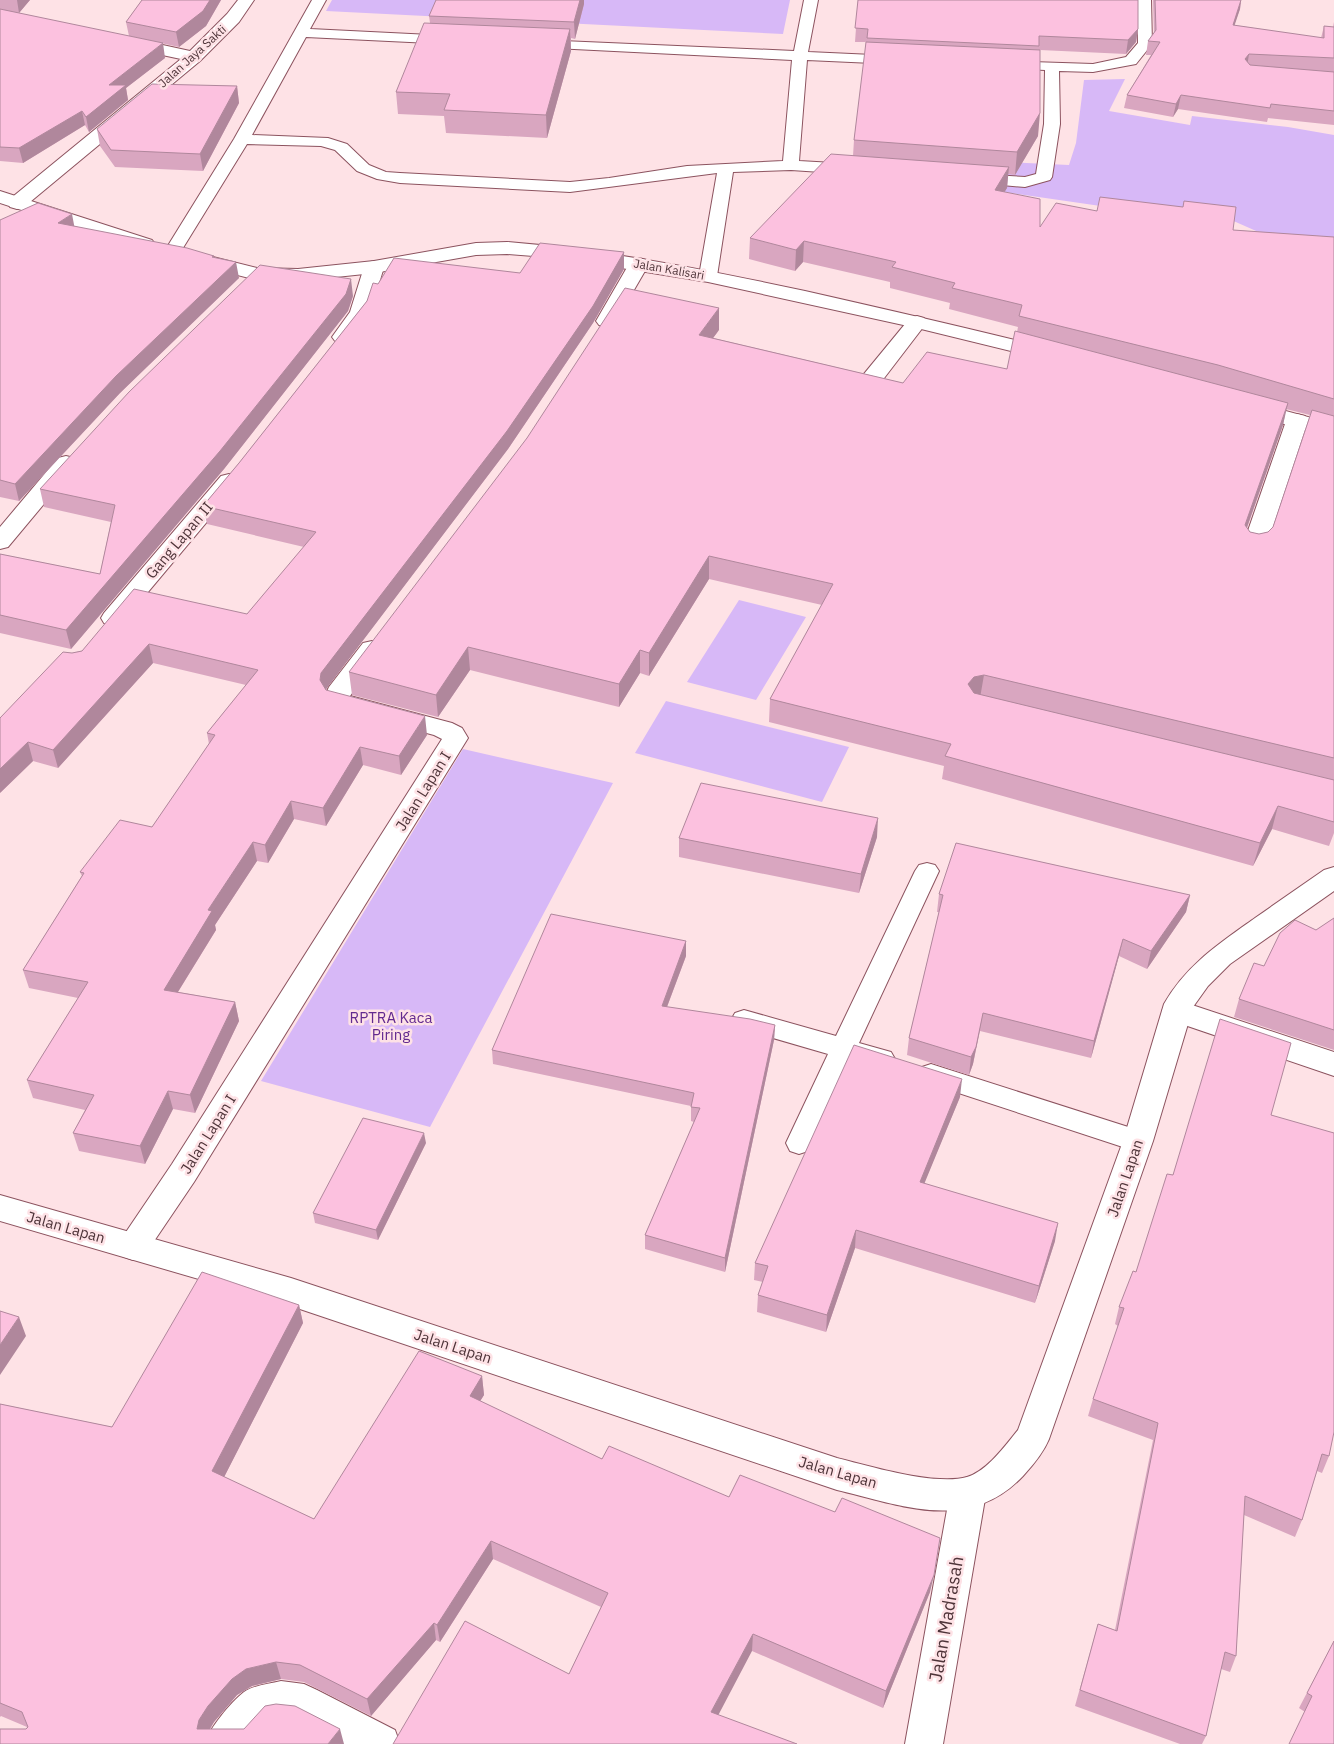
<svg xmlns="http://www.w3.org/2000/svg" width="1334" height="1744" viewBox="0 0 1334 1744" font-family="'IBM Plex Sans',sans-serif">
	<style>
		.green { fill: #d7b8f7 }
		.lines { fill: none; stroke-linecap: round; stroke-linejoin: round }
		.service-casing { stroke: #8c535f; stroke-width: 2 }
		.minor-casing { stroke: #8c535f; stroke-width: 2 }
		.tertiary-casing { stroke: #8c535f; stroke-width: 2 }
		.service { fill: #fff; fill-rule: evenodd }
		.minor { fill: #fff; fill-rule: evenodd }
		.tertiary { fill: #fff; fill-rule: evenodd }
		.wall { fill: #d9a6c0; fill-rule: evenodd }
		.shaded-wall { fill: #b0879c }
		.building { fill: #fcc1df; stroke: #b0879c }
		.labels { text-anchor: middle; dominant-baseline: central; stroke-width: 5; stroke-linejoin: round; paint-order: stroke }
		.far-street-label { font-size: 12px; fill: #4e3439; stroke: #fee2e6 }
		.street-label { font-size: 15px; fill: #4e3439; stroke: #fee2e6 }
		.park-label { font-size: 15px; fill: #632a8f; stroke: #fee2e6 }
		.near-street-label { font-size: 18px; fill: #4e3439; stroke: #fee2e6 }
	</style>
	<rect width="100%" height="100%" fill="#fee2e6"/>
	<path class="green" d="M332,0H790L783,34L326,11Z
		M1125,79L1109,111L1190,125L1192,116L1288,127L1334,135V253L1272,238L1229,219L1142,212L908,178L1006,162L1069,165L1076,143L1084,80Z
		M739,600L806,617L756,700L687,682Z
		M666,701L849,747L822,802L635,753Z
		M463,749L613,783L430,1127L261,1081Z"/>
	<g class="lines">
		<g class="service-casing">
			<path id="service" d="M312,0H326L310,29L451,36L456,37L458,40L456,43L451,44L306,37L252,135L328,138L347,144L369,165L386,172L400,173L570,182L609,178L687,166L783,161L792,60L534,47L532,44L534,41L539,40L794,51L804,0H818L808,52L895,56L900,57L902,60L900,63L895,64L807,60L799,161L851,164L857,166L859,169L857,172L851,174L791,170L733,172L717,276L714,280L708,281L702,280L699,276L717,173L570,192L400,183L377,179L357,171L335,150L321,146L247,144L178,256H166L164,252L234,139Z
				M1137,0H1151L1152,44L1136,64L1093,72L1059,71L1060,124L1052,177L1050,180L1025,187L969,182L967,179L969,176L975,174L1025,177L1036,174L1044,124L1045,70L1009,68L1004,67L1002,64L1004,61L1093,64L1126,57L1138,43Z
				M927,863L935,865L939,871L859,1043L891,1052L895,1059L891,1066L882,1069L851,1060L808,1151L799,1154L790,1151L786,1143L828,1054L735,1027L731,1020L735,1013L744,1010L836,1036L915,871L919,865Z
				M931,1064L1147,1133L1151,1141L1147,1149L1138,1152L922,1081L918,1074L922,1067Z"/>
		</g>
		<g class="minor-casing">
			<path id="minor" d="M238,0H254L239,22L200,61L24,207L17,209L10,207L8,203L10,199L181,59L120,46L118,42L120,38L126,37L190,51L227,14Z
				M639,258L646,260L649,264L616,321L613,325L606,327L599,325L596,321L629,264L632,260Z
				M374,261L381,263L384,267L370,313L349,341L342,343L335,341L332,337L350,312L364,267L367,263Z
				M917,316L924,318L927,322L924,326L875,390L867,391L859,390L856,385L859,380L910,318Z
				M1297,414L1305,416L1308,421L1266,548L1262,553L1254,555L1246,553L1242,548L1286,421L1289,416Z
				M66,456L74,458L77,463L74,468L8,547L0,549V527L58,458Z
				M229,474L237,476L240,481L237,486L122,623L113,626L104,623L101,618L104,613L221,476Z
				M372,641L381,643L384,649L350,696L452,723L462,728L468,738L194,1182L144,1256L133,1260L122,1256L117,1247L122,1238L172,1164L442,739L434,735L329,707L324,698L329,687L363,643Z
				M1177,1000L1334,1052V1076L1167,1019L1162,1011L1167,1003Z
				M968,1477L981,1482L986,1493L943,1744H905L950,1493L955,1482Z
				M281,1681L304,1684L317,1690L395,1730L400,1744H342L300,1721L281,1719L269,1721L249,1744H204C210,1728 230,1703 244,1692C254,1685 269,1684 281,1681Z"/>
		</g>
		<g class="tertiary-casing">
			<path id="tertiary" d="M0,191L152,240L155,244L152,248L145,250L138,248L0,203Z
				M507,242C608,250 707,270 805,291C889,310 972,329 1055,350L1058,354L1055,358L1048,360L917,328L708,282L559,258L507,254L476,255L374,273L298,281L257,280L194,264L191,260L194,256L201,254L257,268L298,269L374,261L476,243Z
				M1249,401L1334,424V438L1241,412L1238,407L1241,402Z
				M1334,867V891L1230,964L1208,986L1193,1007L1153,1141L1049,1439C1043,1453 1033,1465 1023,1476C969,1533 903,1506 837,1490L291,1306L0,1221V1195L291,1278L837,1458C869,1466 935,1486 967,1477C987,1471 1005,1446 1018,1430L1123,1141L1164,1004C1186,965 1220,943 1255,918C1278,902 1301,886 1324,870Z"/>
		</g>
		<use href="#service" class="service"/>
		<use href="#minor" class="minor"/>
		<use href="#tertiary" class="tertiary"/>
	</g>
	<path class="wall" d="M0,0H30L19,13L165,58L126,88L128,100L89,132L85,125L23,163L0,161Z
		M142,0H221L206,26L179,47L129,36L126,22Z
		M436,0H584V4L575,39L571,38V51L547,138L446,133L444,116L398,114L396,92L430,23L429,16Z
		M858,0L1138,29L1136,42L1126,54L1040,50L1038,136L1015,175L1008,174L1007,188L1004,192L1040,227L1097,211L1233,230L1334,237V833L1329,846L1272,829L1253,866L942,779L944,766L769,722L770,699L822,605L709,579L649,676L640,673L619,707L470,670L438,717L352,695L349,672L719,330L713,338L903,383L1007,369L1017,332L1018,327L949,309L950,303L890,288V282L803,262L795,271L749,259L750,238L853,156L854,140L867,42H855ZM1286,409L1310,415L1273,527L1268,532L1259,534L1250,532L1247,528L1283,425Z
		M1153,0H1241L1240,9L1234,25L1321,38L1324,26L1333,27L1334,22V125L1268,118L1267,122L1178,109L1173,117L1124,108L1127,95L1151,55H1146L1148,41L1154,34Z
		M237,86L239,103L203,171L115,167L100,146L97,129Z
		M0,220L74,226L214,258L239,278L120,393L19,501L0,497Z
		M624,269L593,323L508,449L325,690L427,735L401,775L363,765L326,826L294,819L268,863L257,861L215,925L216,930L178,992L235,1002L239,1021L195,1113L173,1109L145,1164L79,1151L73,1133L85,1110L33,1098L27,1080L78,998L29,988L23,970L82,876L80,872L152,827L209,744L207,733L246,685L153,663L58,768L33,761L0,793L72,653L247,614L304,547L207,524L203,506L239,463L367,301L378,284L520,273Z
		M353,296L348,311L224,469L71,649L0,633V554L100,574L111,522L44,507L40,489Z
		M877,837L859,893L679,857V838Z
		M939,894L1190,895L1186,912L1147,969L1119,956L1091,1058L980,1031L973,1064L969,1075L907,1055L909,1038L939,912H937Z
		M1334,918V1050L1234,1017L1239,999L1264,966Z
		M686,941V956L667,1007L775,1025L774,1040L725,1272L645,1249V1235L694,1122L691,1121V1106L493,1064L492,1050Z
		M960,1097L924,1183L1055,1241L1035,1303L855,1248L826,1332L757,1312L758,1295L763,1282L754,1280L755,1263Z
		M1271,1115L1329,1456L1322,1473L1317,1471L1302,1520L1295,1537L1244,1515L1236,1656L1230,1672L1221,1669L1206,1736L1202,1744H1180L1075,1706L1098,1624L1115,1630L1153,1440L1088,1416L1093,1399L1118,1326L1115,1324L1119,1307L1136,1272L1173,1175Z
		M426,1143L378,1240L315,1223L313,1213Z
		M299,1305L303,1323L224,1477L314,1519L482,1376L484,1395L480,1401L602,1459L930,1592L883,1708L752,1651L569,1674L601,1607L493,1559L440,1642L436,1640L371,1716L304,1682L281,1679L252,1686L237,1695L214,1722L210,1729H26L27,1727L1,1716L0,1717V1404L112,1427Z
		M1334,1641V1744L1305,1712L1299,1708Z"/>
	<path class="shaded-wall" d="M17,0H30L19,13Z
		M210,0H221L206,26L179,47L176,32Z
		M580,0H584V4L575,39L574,22Z
		M1241,0L1240,9L1230,39L1233,25Z
		M570,29L571,51L547,138L546,115Z
		M1138,29L1136,42L1126,54L1128,40Z
		M163,43L165,58L126,88L128,100L89,132L86,117L109,85Z
		M1249,54L1247,67L1245,59Z
		M237,86L239,103L203,171L200,154Z
		M1181,95L1178,109L1173,117L1176,104Z
		M82,111L85,125L23,163L19,148Z
		M1040,113L1038,136L1015,175L1017,152Z
		M1009,167L1007,188L993,211L995,190Z
		M72,214L75,230L58,223Z
		M804,241L803,262L795,271L796,250Z
		M624,252V269L593,323L508,449L324,692L320,680L321,673Z
		M236,262L239,278L120,393L19,501L15,484L116,376Z
		M351,279L353,296L348,311L224,469L71,649L66,630Z
		M719,308V330L699,357V335Z
		M1288,403L1283,425L1240,547L1245,525Z
		M709,556V579L649,676V653Z
		M149,644L153,663L58,768L53,750Z
		M468,647L470,670L438,717L436,695Z
		M640,650V673L619,707V684Z
		M984,675L980,698L971,700L968,684L974,677Z
		M425,716L427,735L401,775L399,756Z
		M28,742L33,761L0,793V769Z
		M360,747L363,765L326,826L323,808Z
		M291,801L294,819L268,863L265,845Z
		M1278,806L1272,829L1253,866L1260,843Z
		M878,818L877,837L859,893L861,874Z
		M253,842L257,861L215,925L216,930L168,1008L164,990L208,910Z
		M1190,895L1186,912L1147,969L1151,951Z
		M1123,939L1119,956L1091,1058L1094,1041Z
		M686,941V956L662,1020V1006Z
		M235,1002L239,1021L195,1113L190,1095Z
		M983,1013L973,1064L969,1075L971,1057Z
		M775,1025L774,1040L725,1272V1258Z
		M962,1079L960,1097L918,1199L920,1182Z
		M168,1091L173,1109L145,1164L140,1146Z
		M424,1133L426,1143L378,1240L376,1230Z
		M1058,1223L1055,1241L1035,1303L1039,1286Z
		M856,1230L855,1248L826,1332L827,1315Z
		M299,1305L303,1323L218,1489L212,1471Z
		M19,1317L26,1336L0,1375V1345Z
		M482,1376L484,1395L472,1414L470,1396Z
		M491,1541L493,1559L440,1642L437,1625Z
		M934,1575L930,1592L883,1708L886,1691Z
		M434,1623L436,1640L371,1716L367,1699Z
		M753,1634L752,1651L711,1729V1712Z
		M276,1662L281,1679L252,1686L237,1695L214,1722L205,1737L197,1729L199,1720L208,1706L232,1679L246,1669Z
		M340,1729L344,1744H328Z"/>
	<path class="building" d="M142,0H210L203,11L176,32L126,22Z
		M436,0H580L574,22L429,16Z
		M858,0H1138V29L1128,40L1039,36V46L867,38L868,29L855,28Z
		M1155,0H1241L1233,25L1324,38V26L1334,27V58L1249,54L1245,59L1250,65L1334,72V111L1271,104L1270,108L1181,95L1176,104L1127,95L1160,42L1148,41L1156,30Z
		M0,9L163,43L109,85H126L86,117L82,111L19,148L0,147Z
		M424,23L570,29L546,115L444,110L450,94L396,92Z
		M866,42L1040,50V113L1017,152L854,140Z
		M152,84L237,86L200,154L111,150L97,129Z
		M831,154L1009,167L995,190L1040,199V227L1056,203L1097,211L1100,197L1183,207L1184,201L1236,207L1233,230L1334,237V399L1218,365L1019,316L1022,305L952,288L955,283L892,267L896,262L804,241L796,250L750,238Z
		M38,203L72,214L58,223L187,248L214,256L212,257L236,262L116,376L15,484L0,480V220Z
		M540,243L624,252L593,306L507,431L321,673L320,680L326,690L425,716L399,756L360,747L323,808L291,801L265,845L253,842L208,910L212,911L164,990L235,1002L190,1095L168,1091L140,1146L73,1133L94,1095L27,1080L88,982L23,970L84,873L80,872L120,820L152,827L215,735L207,733L258,670L149,644L53,750L28,742L0,769V718L63,652L72,653L82,651L134,589L247,614L316,532L203,506L239,463L367,301L373,283L378,284L394,258L520,273Z
		M260,265L351,279L346,294L220,451L66,630L0,615V554L100,574L115,505L40,489L129,392Z
		M625,288L719,308L699,335L903,383L927,352L1007,369L1015,331L1288,403L1245,525L1250,532L1259,534L1268,532L1273,527L1312,410L1334,416V758L984,675L974,677L968,684L974,693L1334,780V822L1278,806L1260,843L945,756L951,744L770,699L833,584L709,556L649,653L640,650L619,684L468,647L436,695L349,672L527,438Z
		M701,783L878,818L861,874L679,838Z
		M956,843L1190,895L1151,951L1123,939L1094,1041L983,1013L976,1047L971,1057L909,1038L943,895L939,894Z
		M551,914L686,941L662,1006L750,1019L775,1025L725,1258L645,1235L700,1108L691,1107L694,1093L492,1050Z
		M1334,918V1030L1239,999L1254,963L1264,966L1280,933L1295,920L1316,930Z
		M1220,1019L1291,1043L1271,1115L1334,1133V1432L1329,1456L1322,1454L1302,1520L1245,1496L1236,1656L1225,1652L1206,1736L1080,1690L1098,1624L1117,1631L1158,1423L1093,1399L1124,1308L1119,1307L1133,1271L1136,1272L1167,1174L1173,1175Z
		M854,1045L962,1079L920,1182L1058,1223L1039,1286L856,1230L827,1315L758,1295L768,1266L755,1263Z
		M363,1118L424,1133L376,1230L313,1213Z
		M202,1272L299,1305L212,1471L314,1519L419,1351L482,1376L470,1396L602,1459L609,1446L729,1497L740,1475L835,1512L842,1498L940,1538L934,1575L886,1691L753,1634L711,1712L797,1744H393L465,1621L569,1674L608,1593L491,1541L437,1625L434,1623L367,1699L300,1665L276,1662L246,1669L232,1679L208,1706L199,1720L197,1729H244L265,1706L276,1704L295,1706L340,1729L328,1744H0V1729H26L28,1727L22,1712L0,1703V1404L112,1427Z
		M0,1311L19,1317L0,1345Z
		M1334,1641V1744H1289L1312,1696L1307,1693Z"/>
	<g class="labels">
		<g class="far-street-label">
			<text transform="translate(192 56) rotate(-42)">Jalan Jaya Sakti</text>
			<text transform="translate(669 269) rotate(10)">Jalan Kalisari</text>
		</g>
		<g class="street-label">
			<text transform="translate(179 540) rotate(-50)">Gang Lapan II</text>
			<text transform="translate(423 791) rotate(-58)">Jalan Lapan I</text>
			<text transform="translate(208 1134) rotate(-58)">Jalan Lapan I</text>
			<text transform="translate(1125 1178) rotate(-71)">Jalan Lapan</text>
			<text transform="translate(66 1227) rotate(16)">Jalan Lapan</text>
			<text transform="translate(453 1346) rotate(18)">Jalan Lapan</text>
			<text transform="translate(838 1472) rotate(16)">Jalan Lapan</text>
		</g>
		<g class="park-label">
			<text x="391" y="1017">RPTRA Kaca<tspan x="391" dy="17">Piring</tspan></text>
		</g>
		<g class="near-street-label">
			<text transform="translate(946 1619) rotate(-80)">Jalan Madrasah</text>
		</g>
	</g>
</svg>
